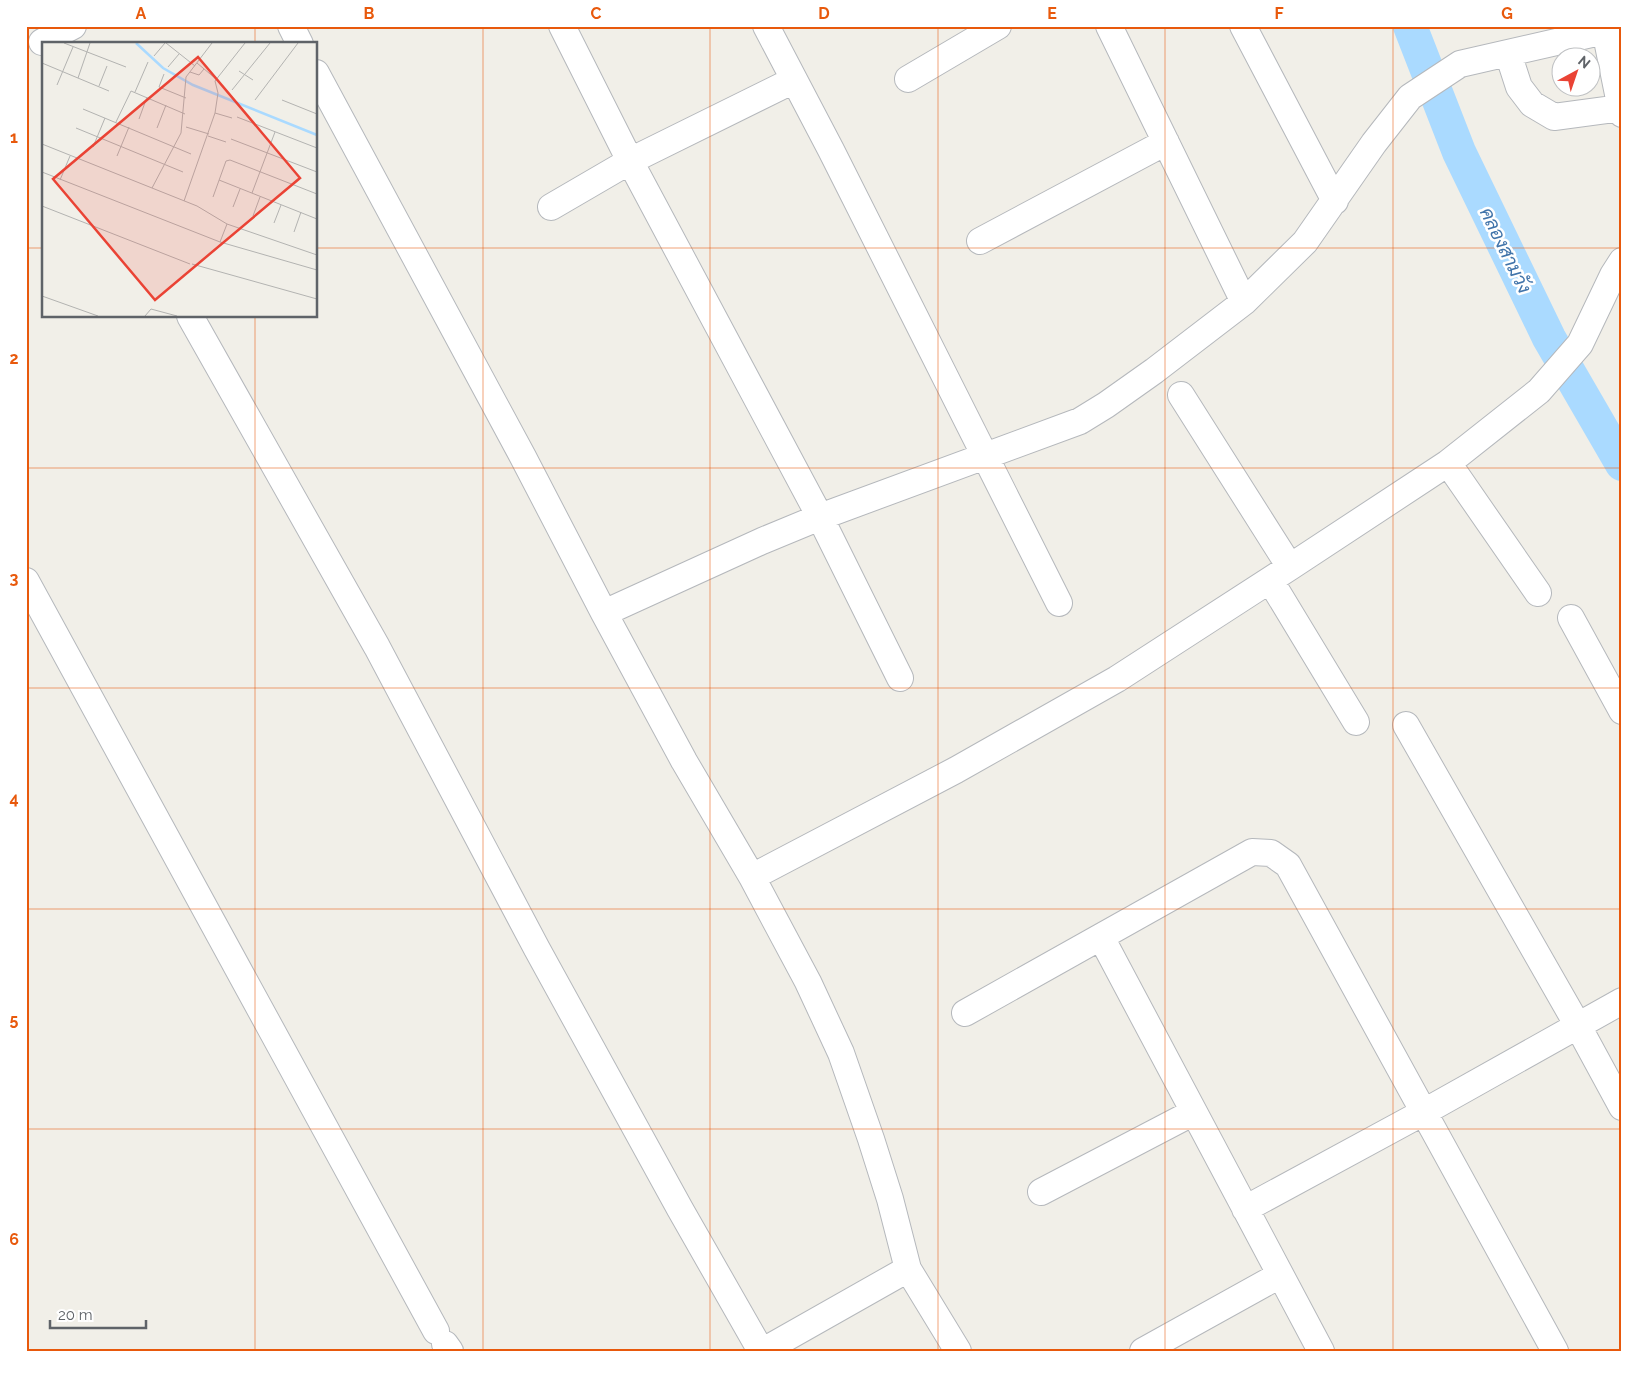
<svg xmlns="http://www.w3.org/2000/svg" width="1648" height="1377" viewBox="0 0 1648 1377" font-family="Raleway,Sarabun,sans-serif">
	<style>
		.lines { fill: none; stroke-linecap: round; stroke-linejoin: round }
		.canal { stroke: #aadaff; stroke-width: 34 }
		.minor-casing { stroke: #b5b8bc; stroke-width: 28 }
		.minor { stroke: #fff; stroke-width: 26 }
		.grid { fill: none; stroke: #e8590c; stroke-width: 1; stroke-opacity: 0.55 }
		.labels { text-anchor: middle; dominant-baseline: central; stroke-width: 5; stroke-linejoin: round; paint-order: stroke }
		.water-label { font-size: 19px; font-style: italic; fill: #4174aa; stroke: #fff }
		.inset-river { fill: none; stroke: #aadaff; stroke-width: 2.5 }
		.inset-road { fill: none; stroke: #b3b3b1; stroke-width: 1 }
		.view { fill: #ea4335; fill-opacity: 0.15; stroke: #ea4335; stroke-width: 2.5 }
		.inset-edge { fill: none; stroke: #5f6368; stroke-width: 2.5 }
		.neatline { fill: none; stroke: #e8590c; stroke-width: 2 }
		.grid-label { font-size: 16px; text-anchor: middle; font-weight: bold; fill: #e8590c }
	</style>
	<rect width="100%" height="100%" fill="#f1efe8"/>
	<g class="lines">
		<path class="canal" d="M1410,26L1459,152L1549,338L1622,464"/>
		<g class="minor-casing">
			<path id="minor" d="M291,26L300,44
				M562,26L630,161L820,517L900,678
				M766,26L831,150L1059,603
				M1109,26L1244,302
				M1243,26L1335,201
				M1605,30L1622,114
				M42,42L73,26
				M1508,53L1519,87L1532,104L1554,117L1621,108
				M316,73L523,457L604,613L684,761L752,877L808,982L841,1053L871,1139L890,1199L908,1269L958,1351
				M908,79L998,26
				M551,207L630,161L794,80
				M980,241L1166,142
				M190,316L377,647L537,949L680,1209L761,1351
				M1181,395L1290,567
				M1448,463L1538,593
				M1270,580L1356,722
				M26,581L436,1331
				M604,613L762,541L820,517L1080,421L1106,405L1154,371L1244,302L1305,242L1374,143L1410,97L1460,64L1622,27
				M1571,618L1622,711
				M1406,725L1578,1026L1622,1107
				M752,877L956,770L1117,679L1290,567L1448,463L1539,391L1580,344L1613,275L1622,261
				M1101,937L1321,1351
				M965,1013L1252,852L1271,853L1288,865L1555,1351
				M1041,1192L1194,1112
				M1245,1209L1424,1112L1622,1001
				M445,1344L450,1351
				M763,1351L908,1269
				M1143,1351L1280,1275"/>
		</g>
		<use href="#minor" class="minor"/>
	</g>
	<path class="grid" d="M255,26V44M483,26V1351M710,26V1351M938,26V1351M1165,26V1351M1393,26V1351M26,248H44M316,248H1622M255,316V1351M26,468H1622M26,688H1622M26,909H1622M26,1129H1622"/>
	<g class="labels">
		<g class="water-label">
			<text transform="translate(1506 250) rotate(64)">คลองสามวัง</text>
		</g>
	</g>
	<g transform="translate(42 42)">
		<rect width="275" height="275" fill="#f1efe8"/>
		<path class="inset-river" d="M94,1L121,26L151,43L275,93"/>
		<path class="inset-road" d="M22,1L84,25M124,1L153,24M112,14L123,1M0,21L67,49M155,21L174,37M126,25L137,12M197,29L211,38M148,30L157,33L162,27M122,32L117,45L144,56M36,36L48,1M15,43L31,5M57,44L65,24M190,48L228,1M93,50L106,20M213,58L256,1M240,58L275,72M41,67L149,112M173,71L190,76M195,75L275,106M97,77L105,55M74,80L89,49L143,72M144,85L167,92M34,86L141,130M115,86L124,63M166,94L184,100M189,97L275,130M0,102L155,164L185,182L275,213M51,105L63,76M75,114L87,85M0,130L178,200L275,228M18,138L28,114M177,138L275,177M110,146L139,91L144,35L170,1M210,151L233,90M171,155L184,119L188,118L275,152M142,159L173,71L176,51L173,39L203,1M0,164L148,222M191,165L198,147M211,174L218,155M232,181L239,163M252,190L259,170M178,200L185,182M150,222L275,257M0,254L56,274M103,274L109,267L135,274"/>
		<path class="view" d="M156,15L258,136L113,258L11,137Z"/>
		<rect width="275" height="275" class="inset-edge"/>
	</g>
	<rect width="1648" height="1377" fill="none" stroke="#ffffff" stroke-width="55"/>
	<g transform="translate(1576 72) rotate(40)"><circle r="24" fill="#ffffff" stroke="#bfc1c3"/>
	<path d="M0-4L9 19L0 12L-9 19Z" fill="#ea4335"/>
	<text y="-8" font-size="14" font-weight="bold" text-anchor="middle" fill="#5f6368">N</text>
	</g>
	<path d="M50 1320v8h96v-8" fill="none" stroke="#5f6368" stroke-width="2.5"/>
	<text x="58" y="1320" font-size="15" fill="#5f6368" stroke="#ffffff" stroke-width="4" paint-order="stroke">20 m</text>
	<rect x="28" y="28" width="1592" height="1322" class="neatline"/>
	<g class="grid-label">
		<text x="141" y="19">A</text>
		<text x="369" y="19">B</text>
		<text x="596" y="19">C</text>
		<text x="824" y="19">D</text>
		<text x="1052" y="19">E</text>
		<text x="1279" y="19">F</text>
		<text x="1507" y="19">G</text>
		<text x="14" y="143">1</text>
		<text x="14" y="364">2</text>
		<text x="14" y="584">3</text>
		<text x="14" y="804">4</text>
		<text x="14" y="1025">5</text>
		<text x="14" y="1245">6</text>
	</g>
</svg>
